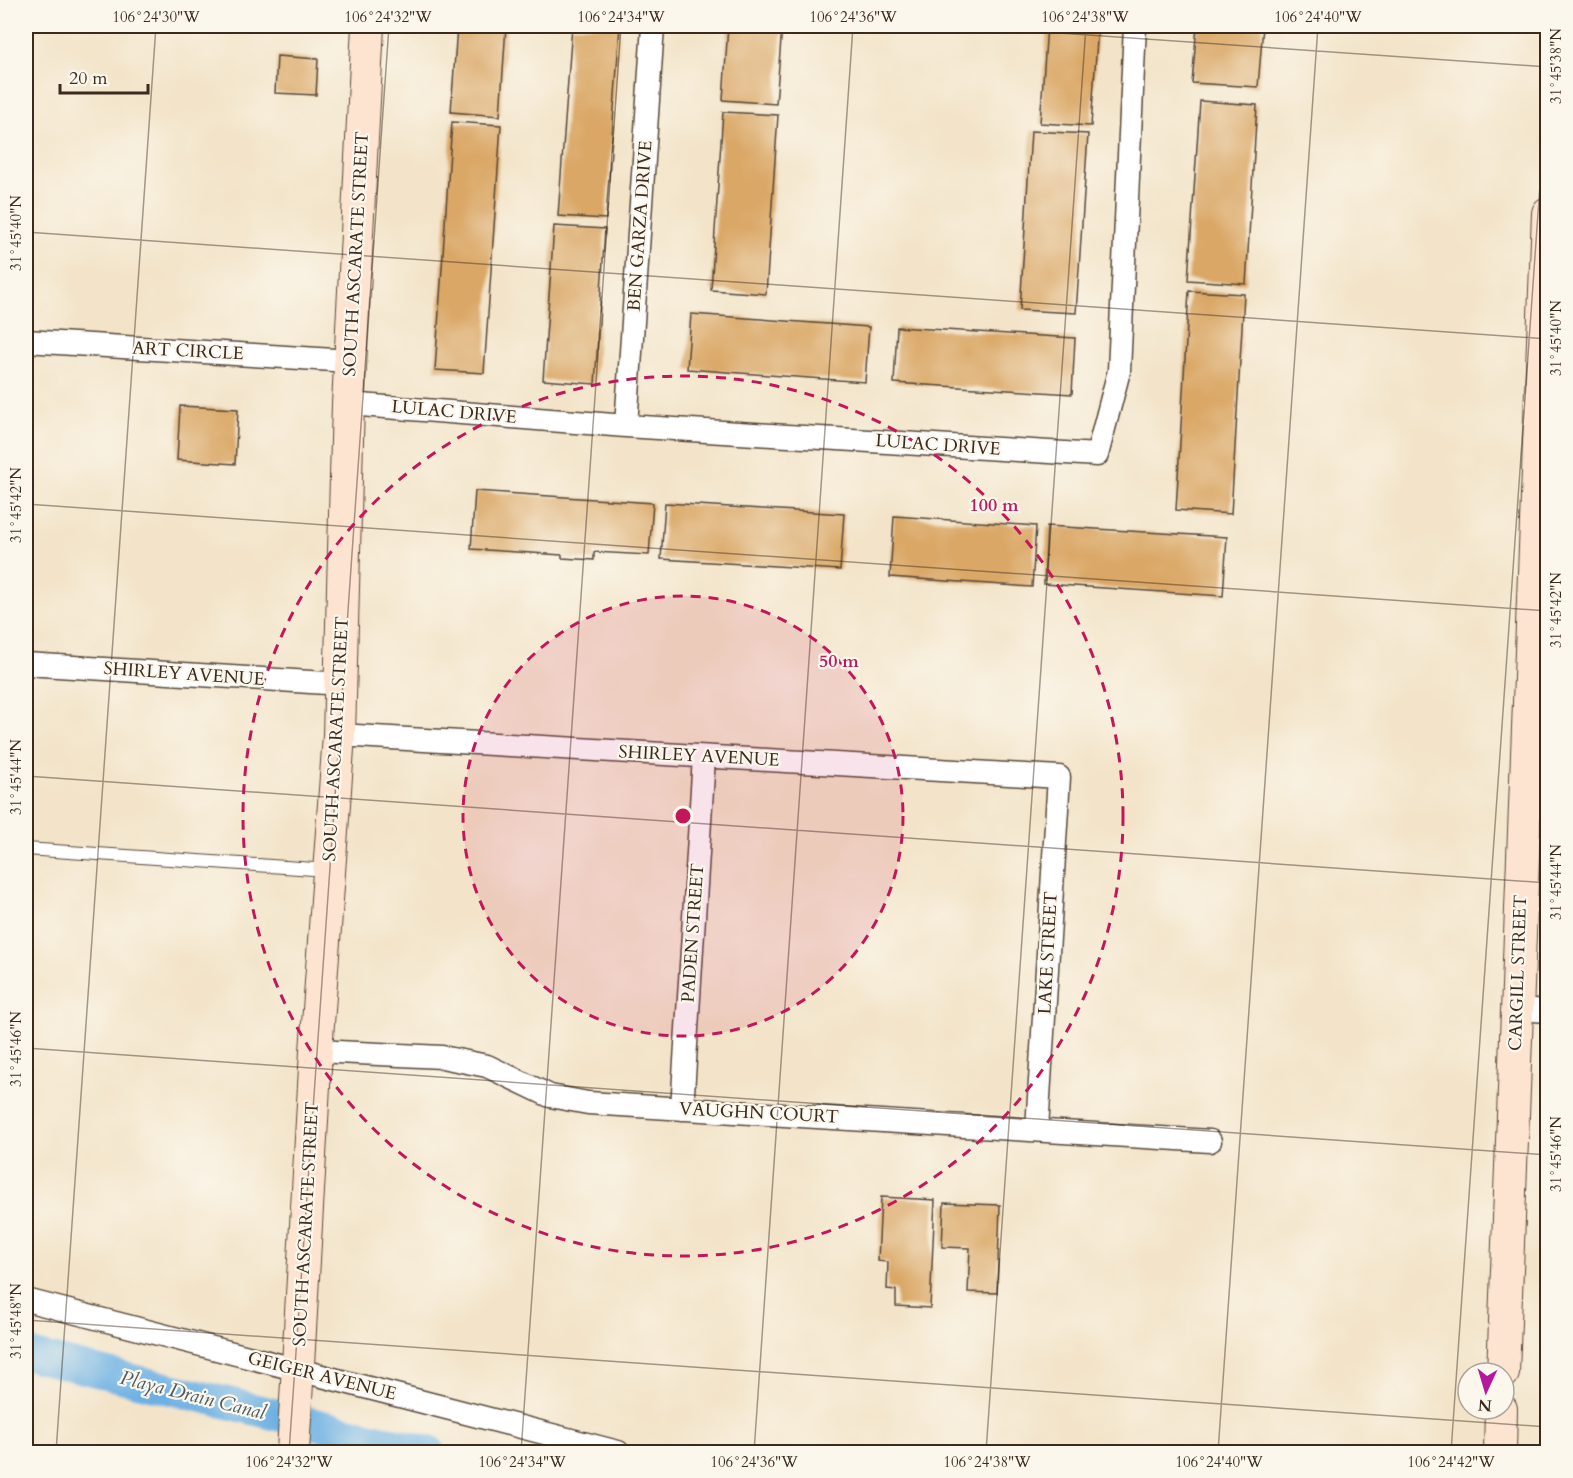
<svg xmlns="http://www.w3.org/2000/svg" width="1573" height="1478" viewBox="0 0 1573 1478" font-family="Cardo,serif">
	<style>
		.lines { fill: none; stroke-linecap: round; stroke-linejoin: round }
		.canal { stroke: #6db1e3; stroke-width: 32 }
		.building { fill: #daa766 }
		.lane-casing { stroke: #574638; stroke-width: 14 }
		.street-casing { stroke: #574638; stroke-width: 25 }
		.secondary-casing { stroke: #574638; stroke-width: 34 }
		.lane { stroke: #fff; stroke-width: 12 }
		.street { stroke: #fff; stroke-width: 22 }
		.secondary { stroke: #fde4d1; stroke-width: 32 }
		.ticks { fill: none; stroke: #3b2a1e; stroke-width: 1.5; stroke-opacity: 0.45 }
		.ring { fill: none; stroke: #c2185b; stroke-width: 3; stroke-dasharray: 10 8 }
		.labels { text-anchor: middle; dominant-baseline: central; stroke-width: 4.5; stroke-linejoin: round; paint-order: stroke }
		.street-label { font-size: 18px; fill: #3b2a1e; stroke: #fbf7ec }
		.water-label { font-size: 20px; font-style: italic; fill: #4c5963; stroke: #fbf7ec }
		.centre { fill: #c2185b; stroke: #fbf7ec; stroke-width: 3 }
		.ring-label { font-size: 18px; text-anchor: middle; font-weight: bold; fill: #c2185b; stroke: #fbf7ec; stroke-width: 4.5; stroke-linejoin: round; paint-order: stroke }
		.neatline { fill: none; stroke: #3b2a1e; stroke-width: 2 }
		.ticks-label { font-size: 15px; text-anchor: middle; fill: #3b2a1e }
	</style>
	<rect width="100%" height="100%" fill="#fbf7ec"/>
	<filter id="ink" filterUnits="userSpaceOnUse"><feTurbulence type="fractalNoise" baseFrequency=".0167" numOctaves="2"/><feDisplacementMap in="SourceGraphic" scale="12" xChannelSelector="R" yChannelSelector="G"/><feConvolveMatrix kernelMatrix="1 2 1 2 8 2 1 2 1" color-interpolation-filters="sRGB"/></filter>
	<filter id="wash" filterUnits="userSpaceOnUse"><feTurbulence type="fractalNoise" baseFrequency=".008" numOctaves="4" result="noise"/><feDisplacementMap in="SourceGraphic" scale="24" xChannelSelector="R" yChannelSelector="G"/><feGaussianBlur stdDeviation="1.35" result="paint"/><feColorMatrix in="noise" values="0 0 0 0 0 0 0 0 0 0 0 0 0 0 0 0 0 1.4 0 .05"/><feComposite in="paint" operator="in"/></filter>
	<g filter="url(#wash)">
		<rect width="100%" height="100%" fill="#f3e4c9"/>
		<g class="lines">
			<path class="canal" d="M26,1354L430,1452"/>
		</g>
		<g id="blocks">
			<path class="building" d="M457,26H506L500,116L451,112Z
				M572,26H620L606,219L558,216Z
				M728,26H782L776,104L723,100Z
				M1047,26H1098L1091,126L1040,123Z
				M1197,26H1263L1258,87L1192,83Z
				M277,56L318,59L316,95L275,93Z
				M1200,101L1257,105L1246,284L1188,280Z
				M723,112L778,115L766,294L711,290Z
				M452,122L501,125L484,373L435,370Z
				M1031,131L1088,134L1076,313L1020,310Z
				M554,226L605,229L595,384L543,380Z
				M1189,291L1244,294L1231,514L1176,510Z
				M691,314L869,327L865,382L687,369Z
				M897,327L1075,338L1072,394L894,383Z
				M180,406L238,409L235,464L177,460Z
				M475,491L653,503L649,555L594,552V560L562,558V555L471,549Z
				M665,503L844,514L840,570L661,559Z
				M894,516L1036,526L1032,587L890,577Z
				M1047,526L1227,537L1223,596L1044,584Z
				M881,1197L935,1200L930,1308L896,1306V1290L887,1289L888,1262L878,1261Z
				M944,1203L1000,1205L997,1293L968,1292L970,1248L942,1247Z"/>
		</g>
	</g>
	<g filter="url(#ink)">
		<use href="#blocks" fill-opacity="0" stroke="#574638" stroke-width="1.5"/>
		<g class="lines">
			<g class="lane-casing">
				<path id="lane" d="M26,849L328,870"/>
			</g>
			<g class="street-casing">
				<path id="street" d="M26,341L350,361
					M348,404L626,426L1097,455L1119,371L1135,26
					M626,426L653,26
					M26,664L342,684
					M339,735L1059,777L1037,1129
					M1517,1009L1548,1011
					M316,1051L442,1057L487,1066L550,1096L588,1103L1210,1141
					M682,1109L704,757
					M26,1300L618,1452"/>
			</g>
			<g class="secondary-casing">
				<path id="secondary" d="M1503,1373L1548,213
					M293,1452L316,1051L339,735L348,404L368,26
					M1500,1452L1501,1409"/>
			</g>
			<use href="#lane" class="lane"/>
			<use href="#street" class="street"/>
			<use href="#secondary" class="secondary"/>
		</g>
	</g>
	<path class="ticks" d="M959,26L1548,67M26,232L1548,339M26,504L1548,611M26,776L1548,883M26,1048L1548,1155M26,1320L1548,1427M56,1452L156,26M289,1452L389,26M521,1452L621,26M754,1452L853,26M986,1452L1086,26M1218,1452L1318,26M1451,1452L1548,71"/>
	<circle cx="683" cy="816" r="220" fill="#c2185b" fill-opacity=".12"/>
	<g class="ring">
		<circle cx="683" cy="816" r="220"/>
		<circle cx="683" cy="816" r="440"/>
	</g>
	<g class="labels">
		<g class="street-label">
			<text transform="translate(640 226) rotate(-86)">BEN GARZA DRIVE</text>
			<text transform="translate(356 254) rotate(-87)">SOUTH ASCARATE STREET</text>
			<text transform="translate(188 351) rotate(3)">ART CIRCLE</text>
			<text transform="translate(454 412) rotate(5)">LULAC DRIVE</text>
			<text transform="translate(938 445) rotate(4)">LULAC DRIVE</text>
			<text transform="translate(184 674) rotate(4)">SHIRLEY AVENUE</text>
			<text transform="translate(336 739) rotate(-87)">SOUTH ASCARATE STREET</text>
			<text transform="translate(699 756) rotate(3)">SHIRLEY AVENUE</text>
			<text transform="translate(693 933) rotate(-86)">PADEN STREET</text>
			<text transform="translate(1048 953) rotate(-87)">LAKE STREET</text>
			<text transform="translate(1518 973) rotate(-88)">CARGILL STREET</text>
			<text transform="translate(759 1113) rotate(3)">VAUGHN COURT</text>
			<text transform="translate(306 1224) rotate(-87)">SOUTH ASCARATE STREET</text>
			<text transform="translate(322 1376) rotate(14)">GEIGER AVENUE</text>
		</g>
		<g class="water-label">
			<text transform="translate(193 1395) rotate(14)">Playa Drain Canal</text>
		</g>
	</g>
	<circle cx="683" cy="816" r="9" class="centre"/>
	<g class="ring-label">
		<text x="994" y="511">100 m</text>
		<text x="839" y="667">50 m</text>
	</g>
	<rect width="1573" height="1478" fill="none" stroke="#fbf7ec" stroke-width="66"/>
	<g transform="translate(1486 1391) rotate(184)"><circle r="28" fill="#fbf7ec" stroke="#aea59a" stroke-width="1.5"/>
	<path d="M0-4.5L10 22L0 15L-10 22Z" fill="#b5179e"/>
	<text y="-9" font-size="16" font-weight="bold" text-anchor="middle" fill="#3b2a1e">N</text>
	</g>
	<path d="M60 84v9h88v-9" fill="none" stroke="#3b2a1e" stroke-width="3"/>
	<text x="69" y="84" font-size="18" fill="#3b2a1e" stroke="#fbf7ec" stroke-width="4.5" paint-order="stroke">20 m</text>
	<rect x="33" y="33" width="1507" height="1412" class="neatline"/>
	<g class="ticks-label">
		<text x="156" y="22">106°24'30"W</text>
		<text x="388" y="22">106°24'32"W</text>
		<text x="621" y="22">106°24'34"W</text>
		<text x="853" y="22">106°24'36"W</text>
		<text x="1085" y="22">106°24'38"W</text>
		<text x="1318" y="22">106°24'40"W</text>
		<text transform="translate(1556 66) rotate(-90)" y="5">31°45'38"N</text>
		<text transform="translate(16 233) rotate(-90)" y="5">31°45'40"N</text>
		<text transform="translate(1556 338) rotate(-90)" y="5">31°45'40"N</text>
		<text transform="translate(16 505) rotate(-90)" y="5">31°45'42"N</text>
		<text transform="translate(1556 610) rotate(-90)" y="5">31°45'42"N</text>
		<text transform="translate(16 777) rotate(-90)" y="5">31°45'44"N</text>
		<text transform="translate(1556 882) rotate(-90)" y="5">31°45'44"N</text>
		<text transform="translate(16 1049) rotate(-90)" y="5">31°45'46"N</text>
		<text transform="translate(1556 1154) rotate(-90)" y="5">31°45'46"N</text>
		<text transform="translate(16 1321) rotate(-90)" y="5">31°45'48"N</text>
		<text x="289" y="1467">106°24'32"W</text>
		<text x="522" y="1467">106°24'34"W</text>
		<text x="754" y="1467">106°24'36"W</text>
		<text x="987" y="1467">106°24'38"W</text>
		<text x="1219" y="1467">106°24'40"W</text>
		<text x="1451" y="1467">106°24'42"W</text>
	</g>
</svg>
